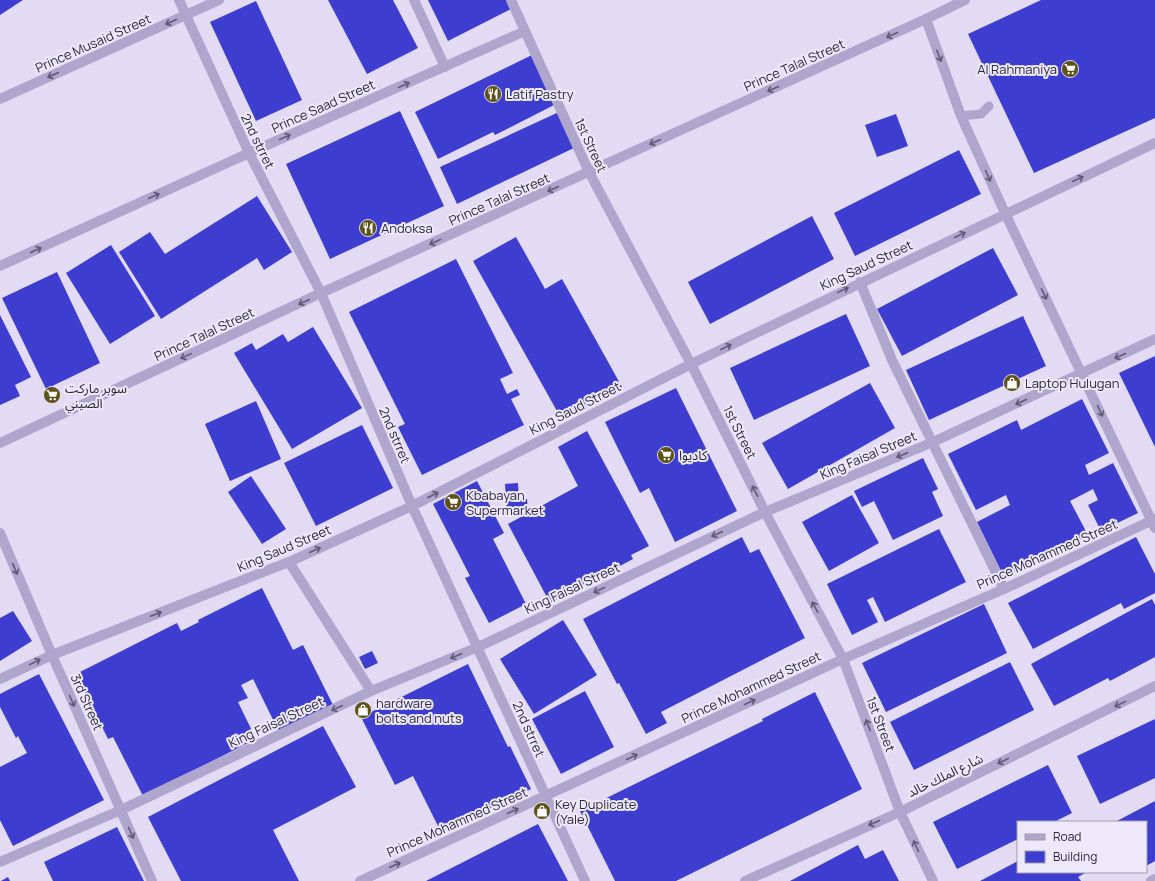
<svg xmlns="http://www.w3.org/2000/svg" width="1155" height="881" viewBox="0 0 1155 881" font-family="Manrope,'Noto Sans Arabic',sans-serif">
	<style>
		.building { fill: #3d3dd0 }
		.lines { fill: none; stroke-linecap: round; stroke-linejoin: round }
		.service { stroke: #afa6ce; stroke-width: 9 }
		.minor { stroke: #afa6ce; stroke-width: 10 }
		.tertiary { stroke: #afa6ce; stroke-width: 10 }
		.oneway { stroke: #5f5a75 }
		.labels { text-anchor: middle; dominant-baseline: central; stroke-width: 4; stroke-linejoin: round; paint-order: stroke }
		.street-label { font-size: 13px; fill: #292839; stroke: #eee8fb }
		.poi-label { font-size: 13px; fill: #292839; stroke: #eee8fb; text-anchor: start }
	</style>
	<rect width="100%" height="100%" fill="#e3dbf4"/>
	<path class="building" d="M0,0H23L0,15Z
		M328,0H393L418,48L367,74Z
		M428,0H511L515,7L448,41Z
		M1041,0H1155V118L1034,173L968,34Z
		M256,1L302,100L256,121L210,22Z
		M534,54L558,103L495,135L493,132L438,159L415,112Z
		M400,111L444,206L330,259L286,164Z
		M559,112L576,147L457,204L440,167Z
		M896,114L908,146L877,157L865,125Z
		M959,150L981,194L855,256L834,213Z
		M257,196L292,252L264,270L257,258L161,319L119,252L150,232L165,254Z
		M812,216L834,259L710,324L688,282Z
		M516,237L545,289L562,279L622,387L562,420L473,261Z
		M111,245L155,316L110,344L66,273Z
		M993,248L1018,295L902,356L877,309Z
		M456,259L513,373L500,379L507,394L517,389L520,395L511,399L524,425L422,475L398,427L405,424L349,312Z
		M57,272L100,363L46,389L2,298Z
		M846,314L870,366L754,420L730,368Z
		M0,315L31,377L15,385L20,396L0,405Z
		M1023,316L1046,366L929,420L906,370Z
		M313,327L362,408L292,449L234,353L252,343L256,350L283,334L288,342Z
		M1155,356V447L1119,373Z
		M870,383L895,428L788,489L762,443Z
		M676,388L737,511L675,542L649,488L640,493L605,422Z
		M1082,399L1109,453L1085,465L1089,475L1113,463L1138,513L1101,531L1088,505L1098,500L1093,489L1070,501L1088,535L1004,577L977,522L1010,505L1006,495L976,510L948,454L1017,420L1021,430Z
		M256,401L281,459L230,481L205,424Z
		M362,425L393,488L316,526L284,463Z
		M587,431L649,546L631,555L633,559L550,603L508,524L578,486L558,447Z
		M923,458L938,489L932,492L943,516L893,540L874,501L862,507L854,491Z
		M251,476L286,529L262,544L228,492Z
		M477,481L504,533L493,539L526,604L489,623L465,578L470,576L433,504Z
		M518,483L519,500L527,499L528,511L507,513L505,484Z
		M852,495L879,543L829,571L802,522Z
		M939,529L966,582L885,622L873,597L867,600L878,622L852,635L827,584Z
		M742,537L750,553L759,549L805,638L661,712L667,723L646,734L619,683L617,684L583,619Z
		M1136,537L1155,574V593L1124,609L1121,603L1033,649L1008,603Z
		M262,588L293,650L303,645L333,705L279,732L253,679L241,685L248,698L238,702L256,739L143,796L113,737L108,739L76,674L177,623L181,631L199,622L198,620Z
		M1152,599L1155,605V657L1110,681L1108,678L1054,706L1031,664Z
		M984,604L1007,653L886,712L862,663Z
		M13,611L32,641L0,661V618Z
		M563,620L597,675L534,714L500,659Z
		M372,651L378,663L365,669L359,657Z
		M1010,662L1034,710L914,770L890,722Z
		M468,664L508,747L510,746L531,789L441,832L413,776L395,785L361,717Z
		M39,674L104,800L13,846L0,820V767L27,753L18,736L16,738L0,707V694Z
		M585,691L614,747L561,774L532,719Z
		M815,692L862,789L676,881H615L580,811L763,721L762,719Z
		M1155,719V778L1100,804L1077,756Z
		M323,726L356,787L273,830L299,881H181L148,817Z
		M1048,765L1072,813L1054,822H1018V839L957,869L933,822Z
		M1155,801V861L1146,866V822H1115Z
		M538,824L568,881H426Z
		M117,827L144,881H53L44,862Z
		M858,845L865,859L883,850L899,881H790Z
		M1018,861V872H1087L1078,877L1081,881H980Z
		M8,877L10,881H1Z"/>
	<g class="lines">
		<path class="service" d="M961,116L981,114L989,106"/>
		<path class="minor" d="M179,0L249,153L321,293L412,506L585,881
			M414,0L445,67
			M511,0L589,172L691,364L765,512L843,659L900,812L933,881
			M926,19L961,116L1005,213L1155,528
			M0,99L219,0
			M0,266L249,153L525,31
			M860,282L892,360L1004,589
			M0,443L321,293L926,19L965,0
			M0,533L52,655L152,881
			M289,562L371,691
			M0,679L52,655L289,562L412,506L691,364L1155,143
			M0,862L121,810L371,691L478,647L765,512L933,442L1155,339
			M360,881L843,659L1004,589L1155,519
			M1151,881L1155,879"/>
		<path class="tertiary" d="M745,881L900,812L1155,686"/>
	</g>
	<defs><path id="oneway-shaft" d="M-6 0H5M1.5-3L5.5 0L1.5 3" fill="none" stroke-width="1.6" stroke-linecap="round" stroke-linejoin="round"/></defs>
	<g class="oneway">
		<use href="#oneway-shaft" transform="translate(171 22) rotate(156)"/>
		<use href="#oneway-shaft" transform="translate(892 35) rotate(156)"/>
		<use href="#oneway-shaft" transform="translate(939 56) rotate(70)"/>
		<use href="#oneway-shaft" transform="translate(53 75) rotate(156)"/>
		<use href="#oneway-shaft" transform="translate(404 85) rotate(-24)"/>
		<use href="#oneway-shaft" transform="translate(773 89) rotate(156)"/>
		<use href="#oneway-shaft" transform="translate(285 137) rotate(-24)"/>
		<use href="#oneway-shaft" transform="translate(655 142) rotate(156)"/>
		<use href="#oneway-shaft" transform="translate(988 176) rotate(66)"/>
		<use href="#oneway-shaft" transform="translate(1078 179) rotate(-25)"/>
		<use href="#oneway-shaft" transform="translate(553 189) rotate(156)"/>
		<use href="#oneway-shaft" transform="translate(154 196) rotate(-24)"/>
		<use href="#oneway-shaft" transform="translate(960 235) rotate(-25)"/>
		<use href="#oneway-shaft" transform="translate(435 242) rotate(156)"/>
		<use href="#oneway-shaft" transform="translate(36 250) rotate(-24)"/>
		<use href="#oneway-shaft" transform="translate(843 290) rotate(-26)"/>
		<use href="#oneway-shaft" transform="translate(1044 294) rotate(64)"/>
		<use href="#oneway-shaft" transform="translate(304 302) rotate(155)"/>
		<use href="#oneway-shaft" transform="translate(726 347) rotate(-26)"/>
		<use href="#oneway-shaft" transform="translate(186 356) rotate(155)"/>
		<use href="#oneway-shaft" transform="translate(1120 356) rotate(155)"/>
		<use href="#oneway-shaft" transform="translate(1021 402) rotate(156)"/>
		<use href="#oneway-shaft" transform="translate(1100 411) rotate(65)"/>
		<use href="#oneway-shaft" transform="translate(902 455) rotate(157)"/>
		<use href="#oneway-shaft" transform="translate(755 491) rotate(-117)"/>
		<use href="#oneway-shaft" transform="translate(433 495) rotate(-27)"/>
		<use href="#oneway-shaft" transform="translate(717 534) rotate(155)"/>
		<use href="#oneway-shaft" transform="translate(315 550) rotate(-24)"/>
		<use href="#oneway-shaft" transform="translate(15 569) rotate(67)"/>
		<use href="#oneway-shaft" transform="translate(599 590) rotate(155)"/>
		<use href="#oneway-shaft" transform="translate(815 607) rotate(-118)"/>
		<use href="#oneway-shaft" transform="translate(156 614) rotate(-21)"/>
		<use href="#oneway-shaft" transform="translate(456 656) rotate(157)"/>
		<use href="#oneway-shaft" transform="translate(35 662) rotate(-26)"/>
		<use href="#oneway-shaft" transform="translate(72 701) rotate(66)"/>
		<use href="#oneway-shaft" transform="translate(750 702) rotate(-25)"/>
		<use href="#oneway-shaft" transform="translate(1120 704) rotate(154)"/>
		<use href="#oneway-shaft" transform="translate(337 708) rotate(155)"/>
		<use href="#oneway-shaft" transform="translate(868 725) rotate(-111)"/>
		<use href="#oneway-shaft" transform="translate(632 757) rotate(-25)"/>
		<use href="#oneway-shaft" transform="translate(1003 761) rotate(154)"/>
		<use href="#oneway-shaft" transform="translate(513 811) rotate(-24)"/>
		<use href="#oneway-shaft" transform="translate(874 823) rotate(156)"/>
		<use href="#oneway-shaft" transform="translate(131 833) rotate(66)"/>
		<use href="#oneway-shaft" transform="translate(916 846) rotate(-115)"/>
		<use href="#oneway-shaft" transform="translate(395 865) rotate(-24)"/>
	</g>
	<defs>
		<g id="supermarket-disc" transform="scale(0.9)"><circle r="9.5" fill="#5e5219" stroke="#eee8fb"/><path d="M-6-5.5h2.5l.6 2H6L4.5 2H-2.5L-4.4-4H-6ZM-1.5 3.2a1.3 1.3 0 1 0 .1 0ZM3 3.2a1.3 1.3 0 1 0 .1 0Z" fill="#fff"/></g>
		<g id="restaurant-disc" transform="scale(0.9)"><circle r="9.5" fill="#5e5219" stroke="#eee8fb"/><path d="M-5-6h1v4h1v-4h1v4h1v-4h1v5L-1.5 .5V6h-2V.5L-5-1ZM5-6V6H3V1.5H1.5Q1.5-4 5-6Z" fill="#fff"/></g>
		<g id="shop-disc" transform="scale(0.9)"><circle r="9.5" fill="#5e5219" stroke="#eee8fb"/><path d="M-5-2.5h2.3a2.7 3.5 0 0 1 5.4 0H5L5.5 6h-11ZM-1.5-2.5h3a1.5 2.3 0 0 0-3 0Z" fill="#fff"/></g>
	</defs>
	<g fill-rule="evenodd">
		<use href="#supermarket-disc" x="1070" y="69"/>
		<use href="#restaurant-disc" x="493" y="94"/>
		<use href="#restaurant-disc" x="368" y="228"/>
		<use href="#shop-disc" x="1012" y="383"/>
		<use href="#supermarket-disc" x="52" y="395"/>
		<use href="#supermarket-disc" x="666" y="455"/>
		<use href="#supermarket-disc" x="453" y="502"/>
		<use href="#shop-disc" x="363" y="710"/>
		<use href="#shop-disc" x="542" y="811"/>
	</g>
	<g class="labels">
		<g class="street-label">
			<text transform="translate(93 43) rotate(-24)">Prince Musaid Street</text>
			<text transform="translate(794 65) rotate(-24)">Prince Talal Street</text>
			<text transform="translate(323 106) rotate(-24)">Prince Saad Street</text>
			<text transform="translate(258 141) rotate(64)">2nd strret</text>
			<text transform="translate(591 145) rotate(65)">1st Street</text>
			<text transform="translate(499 199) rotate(-24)">Prince Talal Street</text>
			<text transform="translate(866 265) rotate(-25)">King Saud Street</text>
			<text transform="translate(204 334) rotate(-25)">Prince Talal Street</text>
			<text transform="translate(575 408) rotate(-27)">King Saud Street</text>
			<text transform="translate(740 432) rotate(63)">1st Street</text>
			<text transform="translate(395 435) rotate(67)">2nd strret</text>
			<text transform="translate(868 455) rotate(-23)">King Faisal Street</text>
			<text transform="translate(284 548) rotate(-23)">King Saud Street</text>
			<text transform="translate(1047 554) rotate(-24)">Prince Mohammed Street</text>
			<text transform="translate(572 588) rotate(-25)">King Faisal Street</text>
			<text transform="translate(751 687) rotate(-25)">Prince Mohammed Street</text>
			<text transform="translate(87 702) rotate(66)">3rd Street</text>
			<text transform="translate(276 722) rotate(-25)">King Faisal Street</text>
			<text transform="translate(881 724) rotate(69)">1st Street</text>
			<text transform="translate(529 729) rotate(66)">2nd strret</text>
			<text transform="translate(945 775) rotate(-26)">شارع الملك خالد</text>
			<text transform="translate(457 822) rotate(-24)">Prince Mohammed Street</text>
		</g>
		<g class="poi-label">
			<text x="1057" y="69" text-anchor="end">Al Rahmaniya</text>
			<text x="506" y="94">Latif Pastry</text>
			<text x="381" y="228">Andoksa</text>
			<text x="1025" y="383">Laptop Hulugan</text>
			<text x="65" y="388">سوبر ماركت<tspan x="65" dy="15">الصيني</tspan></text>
			<text x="679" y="455">كاديوا</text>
			<text x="466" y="495">Kbabayan<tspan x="466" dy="15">Supermarket</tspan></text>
			<text x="376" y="703">hardware<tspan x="376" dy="15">bolts and nuts</tspan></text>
			<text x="555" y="804">Key Duplicate<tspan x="555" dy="15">(Yale)</tspan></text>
		</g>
	</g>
	<rect x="1017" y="821" width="130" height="52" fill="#eee8fb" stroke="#9f9bad"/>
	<rect x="1025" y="834" width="20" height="6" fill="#afa6ce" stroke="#9f9bad"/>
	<text x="1053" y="841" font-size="12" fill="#292839">Road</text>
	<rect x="1025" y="851" width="20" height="12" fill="#3d3dd0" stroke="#9f9bad"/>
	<text x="1053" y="861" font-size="12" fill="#292839">Building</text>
</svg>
